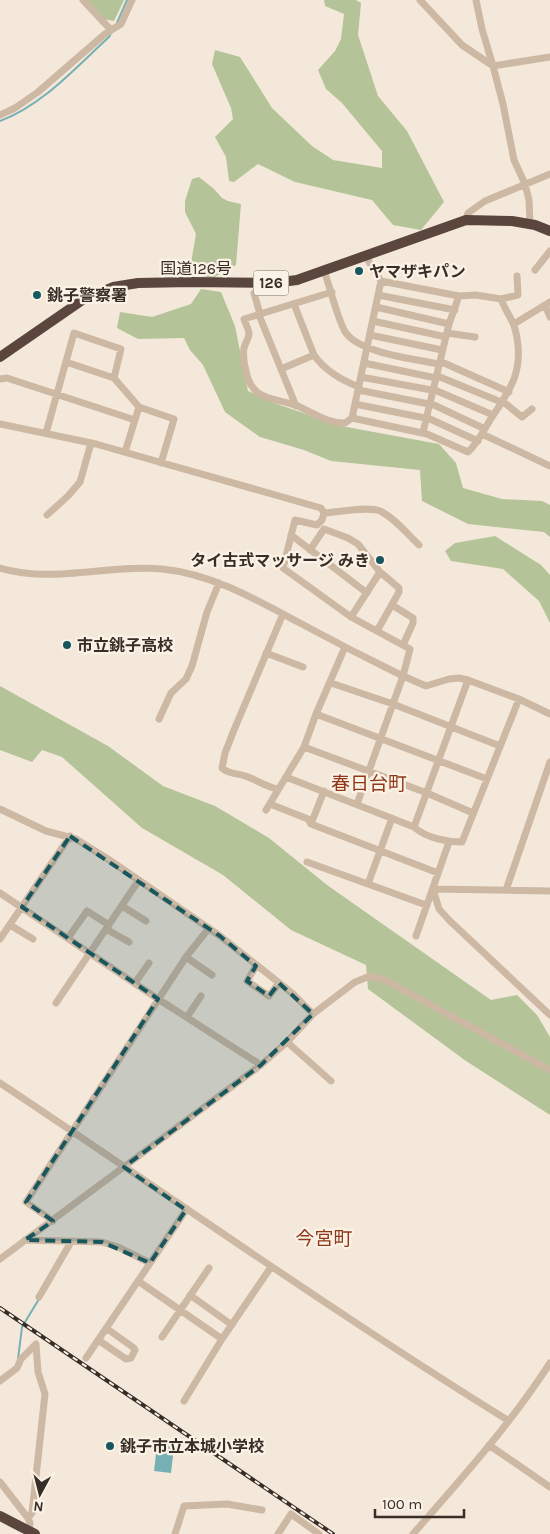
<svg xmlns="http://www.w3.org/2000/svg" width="550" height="1534" viewBox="0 0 550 1534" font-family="Karla,'Noto Sans JP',sans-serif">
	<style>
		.green { fill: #b4c498 }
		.water { fill: #76b0b4 }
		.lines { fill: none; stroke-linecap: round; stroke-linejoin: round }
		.stream { stroke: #76b0b4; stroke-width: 2 }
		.minor { stroke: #cdb8a4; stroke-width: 7 }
		.highway { stroke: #5a463d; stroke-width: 10 }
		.rail-casing { stroke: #382d27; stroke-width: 4 }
		.rail { stroke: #fbf2e6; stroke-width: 2; stroke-dasharray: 5.5; stroke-linecap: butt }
		.marked { fill: #18575e; fill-opacity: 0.2; stroke: #18575e; stroke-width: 4; stroke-dasharray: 10 6; stroke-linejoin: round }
		.poi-dot { fill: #18575e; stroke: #fbf2e6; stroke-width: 2 }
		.labels { text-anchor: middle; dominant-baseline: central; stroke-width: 4.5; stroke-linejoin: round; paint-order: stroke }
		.shield { fill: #fbf2e6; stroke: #726860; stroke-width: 1 }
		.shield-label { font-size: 15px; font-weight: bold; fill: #382d27 }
		.street-label { font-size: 16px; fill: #382d27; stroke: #fbf2e6 }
		.poi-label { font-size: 16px; font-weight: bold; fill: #382d27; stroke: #fbf2e6; text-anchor: start }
		.quarter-label { font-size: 19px; fill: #8f3718; stroke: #fbf2e6 }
	</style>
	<rect width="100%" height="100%" fill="#f4e8da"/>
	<path class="green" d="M87,0H124L114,21L104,19Z
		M324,0H356L361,3L358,35L378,96L407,131L444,202L421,230L393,225L372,200L295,182L258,164L234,182L229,181L226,157L215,137L233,119L231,108L212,64L215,50L240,57L272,108L312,146L333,160L382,168V151L342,103L326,89L318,70L335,51L341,39L344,14L325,6Z
		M199,177L214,189L222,198L228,201L241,204L236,265L213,278L189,274L196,234L185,212V201L192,179Z
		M201,289L221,292L235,326L248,391L277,404L341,426L439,444L456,463L463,488L502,499L542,501L550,505V537L544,532L468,524L422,501L420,470L331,461L304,450L260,437L225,412L203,365L190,350L184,338L138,339L117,328L120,312L152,317L191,304Z
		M495,536L541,565L550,575V623L539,601L503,569L451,561L445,551L455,543Z
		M0,686L108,746L163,786L215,806L269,838L327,885L491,1000L517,995L537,1015L550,1037V1115L466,1061L368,989L366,965L291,930L223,875L142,828L62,757L42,750L32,762L0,750Z"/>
	<path class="water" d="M157,1445L174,1447L171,1473L154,1471Z"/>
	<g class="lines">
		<path class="stream" d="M117,23L127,0
			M0,121C43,105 76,67 109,37L111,33
			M18,1359L22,1327L39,1299"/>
		<path class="minor" d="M83,0L111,30
			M420,0L462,45L493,66L503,104L514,160L525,184L529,200L530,224
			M476,0L482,29L493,66L550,57
			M0,115L15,108L38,92L105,34L121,24L132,0
			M466,220L468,213L485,201L550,174
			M535,270L550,251
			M324,271C330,286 338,322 346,333C360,353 415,359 439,364L444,363L509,392
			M381,281L459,296L476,295L501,299L518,295L517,276
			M332,292L244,319C245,323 249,329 249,334C249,338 245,343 244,348C243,356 244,364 246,371C252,401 272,397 295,405C313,412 325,423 345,423L352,418L381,281L366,257
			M254,293L260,314
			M378,295L455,310
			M294,304L314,355C325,371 341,380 359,387
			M545,305L550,317
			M376,307L449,324
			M259,315L296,406
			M373,321L446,337
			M514,324L550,302
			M447,333L475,337
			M370,335L442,350
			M66,362L114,378
			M364,363L436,378L440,377L506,404L522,417L532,409
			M281,369L314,355
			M361,377L437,391L493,415
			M0,379L7,378L135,420
			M358,390L434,405L485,429
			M355,404L430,419L478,441
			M352,418L427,434L468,452C479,442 484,429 492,417C510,390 523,372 517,338C516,333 515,327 513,323C509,315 504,307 501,299
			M0,424L96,444L321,508L324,513L322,520L317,525L295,520L283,568L351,617L410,649L403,676L357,804
			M423,432L449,324L459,296
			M46,433L74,333L121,349L114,378L139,407L174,419L161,463
			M482,434L550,466
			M125,452L139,407
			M324,513C339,512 367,506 380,511C395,518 407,534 419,545
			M47,515L68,496L80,482L91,443
			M291,535L367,593
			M310,550L324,529L348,538L358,544L380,572L399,588V592L377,631
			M0,568C53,584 108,564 162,569C212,574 255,599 298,622C333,641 368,659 403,676L426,686L449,679L459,678L468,680L519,699L550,714
			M392,605L413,618V623L403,645
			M351,617L380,572
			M266,653L303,667
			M331,683L393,704L500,746
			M316,714L487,779
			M159,719L171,693L186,679L192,666L207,612L219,583
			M304,747L427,793L473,813
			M286,777L414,827C426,838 447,842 462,842L519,699
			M278,789C266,787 259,781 248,777C240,773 229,775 222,768L225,753L234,730L283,614
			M270,804L308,819L311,824L438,873
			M0,809L46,831L76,839L108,859L220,936L292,993L313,1014
			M266,810L304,747L316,714L345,647
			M311,824L324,791
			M414,827L468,680
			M307,862L426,905
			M368,884L392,818
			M506,890L550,762
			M550,891L433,889L439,909L450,921L550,1015
			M0,893L158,999L261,1065
			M122,906L146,921
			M10,925L33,939
			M106,929L129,942
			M416,936L449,842
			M68,938L87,911L109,925
			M0,939L70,836
			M186,957L212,975
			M256,966L247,981L269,996L279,983
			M135,983L149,963
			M56,1003L139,880
			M187,1017L201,996
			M287,1042L331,1081
			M0,1083C170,1196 336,1314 509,1421
			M53,1221L26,1202L186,957L209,928
			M25,1240L102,1242L118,1247L150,1263
			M0,1259L261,1065L287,1042L313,1014L355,982L370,976L385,980L550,1070
			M138,1281L222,1339
			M190,1295L232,1325
			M39,1297L71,1242
			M162,1337L209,1268
			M98,1340L126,1359L131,1358L135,1350L134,1348L106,1328
			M86,1358L186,1210
			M0,1381L17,1368L21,1359L36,1344L38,1372L45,1394L32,1513L28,1518
			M184,1401L222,1339L271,1267
			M489,1445L550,1487
			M0,1482L28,1518L30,1523L29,1531
			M175,1534L184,1506L227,1504L262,1510
			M278,1534L291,1514L319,1534
			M413,1534C461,1479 510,1425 550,1363"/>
		<path class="highway" d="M0,357L84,299L113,287L138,283L191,282L274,283L297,280L466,220L512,221L535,225L550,231
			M0,1516L35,1534"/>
		<g class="rail-casing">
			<path id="rail" d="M0,1308L333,1534"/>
		</g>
		<use href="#rail" class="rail"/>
	</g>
	<path class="marked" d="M70,836L220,936L256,966L247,981L269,996L279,983L313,1014L261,1065L124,1167L186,1210L150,1263L102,1242L25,1240L53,1221L26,1202L158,999L22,907Z"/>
	<g class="poi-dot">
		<circle cx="359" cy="271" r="5"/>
		<circle cx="37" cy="295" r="5"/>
		<circle cx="380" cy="560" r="5"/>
		<circle cx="67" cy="645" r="5"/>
		<circle cx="110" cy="1446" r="5"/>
	</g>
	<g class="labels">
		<rect class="shield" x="253.5" y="270.5" width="35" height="25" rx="4"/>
		<g class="shield-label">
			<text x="271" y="283">126</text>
		</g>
		<g class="street-label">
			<text x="196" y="268">国道126号</text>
		</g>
		<g class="poi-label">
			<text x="369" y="271">ヤマザキパン</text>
			<text x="47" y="295">銚子警察署</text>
			<text x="370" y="560" text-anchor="end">タイ古式マッサージ みき</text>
			<text x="77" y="645">市立銚子高校</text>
			<text x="120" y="1446">銚子市立本城小学校</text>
		</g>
		<g class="quarter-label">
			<text x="369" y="784">春日台町</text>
			<text x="324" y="1239">今宮町</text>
		</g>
	</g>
	<g transform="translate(40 1494) rotate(187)" stroke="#fbf2e6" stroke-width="4" paint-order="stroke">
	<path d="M0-4L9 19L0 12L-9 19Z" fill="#382d27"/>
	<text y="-8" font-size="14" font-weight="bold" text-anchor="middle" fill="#382d27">N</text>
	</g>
	<path d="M375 1509v8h89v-8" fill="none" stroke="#382d27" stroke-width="2.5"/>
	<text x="382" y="1509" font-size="15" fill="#382d27" stroke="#fbf2e6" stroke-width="4" paint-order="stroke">100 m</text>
</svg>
